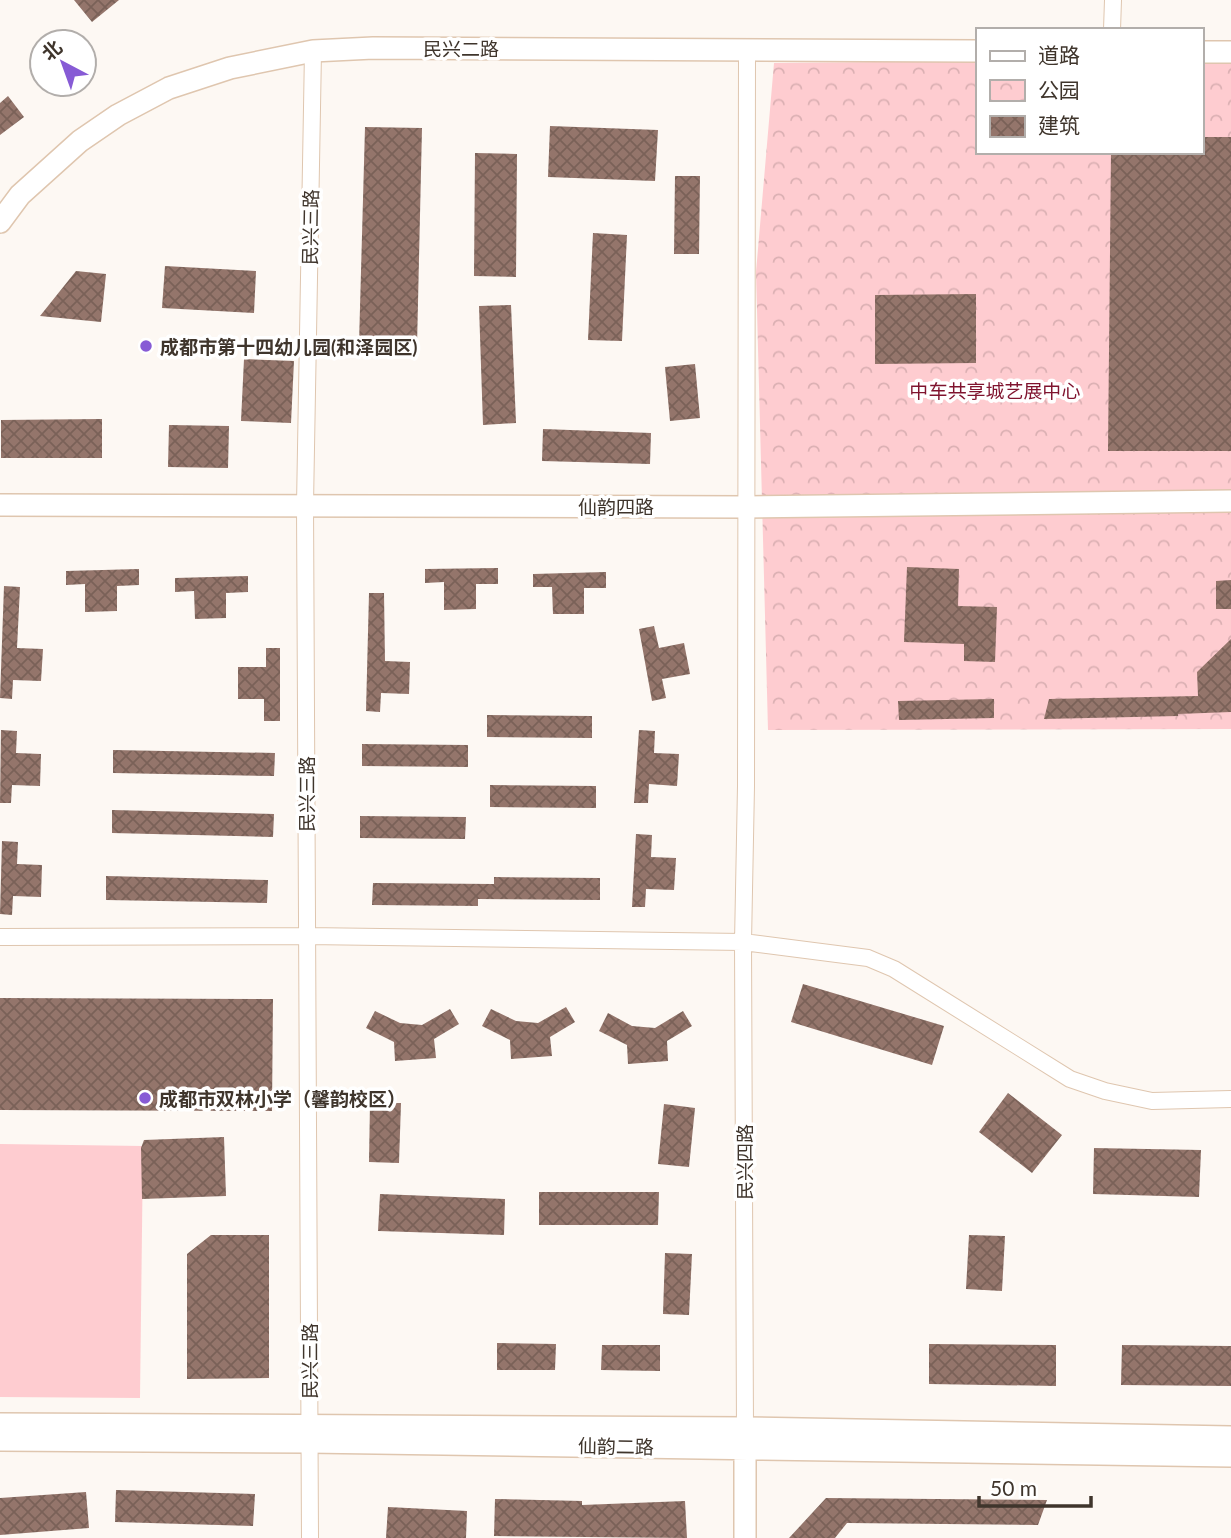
<svg xmlns="http://www.w3.org/2000/svg" width="1231" height="1538" viewBox="0 0 1231 1538" font-family="Lato,'Noto Sans SC',sans-serif">
	<style>
		.green { fill: #feccd0 }
		.park { fill: url(#park-crowns) }
		.building { fill: url(#building-cross-hatch) }
		.lines { fill: none; stroke-linecap: round; stroke-linejoin: round }
		.minor-casing { stroke: #dfc6af; stroke-width: 18 }
		.tertiary-casing { stroke: #dfc6af; stroke-width: 24 }
		.minor { stroke: #fff; stroke-width: 16 }
		.tertiary { stroke: #fff; stroke-width: 21 }
		.poi-dot { fill: #875bd5; stroke: #fff; stroke-width: 2.5 }
		.labels { text-anchor: middle; dominant-baseline: central; stroke-width: 7; stroke-linejoin: round; paint-order: stroke }
		.street-label { font-size: 19px; fill: #3f352c; stroke: #fff }
		.poi-label { font-size: 19px; font-weight: bold; fill: #3f352c; stroke: #fff; text-anchor: start }
		.park-label { font-size: 19px; fill: #7f132e; stroke: #fff }
	</style>
	<defs>
		<pattern id="park-crowns" width="20" height="18" patternUnits="userSpaceOnUse" patternTransform="scale(1.75)"><rect width="20" height="18" fill="#feccd0"/><path d="M2 6a3 3 0 1 1 6 0M12 15a3 3 0 1 1 6 0" fill="none" stroke="#dbb0b3"/></pattern>
		<pattern id="building-cross-hatch" width="8" height="8" patternUnits="userSpaceOnUse" patternTransform="scale(1.75)"><rect width="8" height="8" fill="#94756b"/><path d="M0 0l8 8M0 8l8-8" fill="none" stroke="#7a6158"/></pattern>
	</defs>
	<rect width="100%" height="100%" fill="#fdf8f3"/>
	<path class="green" d="M0,1144L143,1146L140,1398L0,1397Z"/>
	<path class="park" d="M1201,58H1231V729L768,730L756,272L774,63L977,61V152H1201Z"/>
	<path class="building" d="M74,0H119L92,22Z
		M8,96L24,117L0,135V103Z
		M550,126L658,130L655,181L548,177Z
		M365,127L422,128L417,346L359,344Z
		M1201,137H1231V451H1108L1111,152H1201Z
		M475,153L517,154L516,277L474,276Z
		M675,176H700L699,254H674Z
		M593,233L627,235L622,341L588,340Z
		M165,266L256,271L254,313L162,308Z
		M76,271L106,274L101,322L40,316Z
		M976,294V363L875,364V295Z
		M511,305L516,423L483,425L479,306Z
		M244,359L294,361L291,423L241,421Z
		M695,364L700,418L670,421L665,367Z
		M102,419V458H1V420Z
		M169,425L229,426L228,468L168,467Z
		M543,429L651,433L650,464L542,461Z
		M907,567L959,569L958,606L997,607L995,662L964,661V644L904,642Z
		M498,568V584H476V609L444,610V582L425,583V569Z
		M139,569V585L117,586V611L85,612V584L66,585V571Z
		M606,572V588H584V614H553L552,587H533V574Z
		M248,576V592L226,593V618L195,619L194,591L175,592V578Z
		M1231,580V609H1216V581Z
		M4,586L20,587L17,648L43,649L41,681L13,680L12,699L0,698Z
		M369,593H384L385,661L410,662L409,694L381,693L380,712L366,711Z
		M654,626L659,648L684,643L690,674L662,679L666,698L652,701L639,629Z
		M1231,639V712L1178,714V716L1044,719L1049,699L1198,696L1197,672Z
		M266,648H280V721H264V699H238V667H266Z
		M994,699V718L899,720L898,701Z
		M487,715L592,716V738L487,737Z
		M1,730L17,731L16,753L41,754L40,786L12,785L11,803H0Z
		M639,730L655,731L654,753L679,754L677,786L649,784L648,803H634Z
		M362,744L468,745V767L362,766Z
		M113,750L275,753L274,776L113,773Z
		M490,785L596,786V808L490,807Z
		M112,810L274,814L273,837L112,833Z
		M360,816L466,817L465,839L360,838Z
		M636,834L652,835L651,857L676,858L674,890L646,889L645,907H632Z
		M2,841L18,842L17,864L42,865L41,897L13,896L12,915L0,914Z
		M106,876L268,880L267,903L106,900Z
		M494,877L600,878V900L478,899V906L372,905L373,883L494,884Z
		M803,984L944,1026L932,1065L791,1022Z
		M0,998L273,999L272,1111L0,1110Z
		M566,1007L575,1022L550,1037L552,1056L511,1059L510,1040L482,1026L491,1009L516,1021L538,1023Z
		M450,1009L459,1024L434,1039L436,1058L395,1061L394,1042L366,1028L375,1011L400,1023L422,1025Z
		M683,1011L692,1026L667,1041L668,1061L628,1064L627,1045L599,1031L608,1013L632,1026L655,1028Z
		M1008,1093L1062,1135L1032,1173L979,1132Z
		M370,1103H401L399,1163L369,1162Z
		M664,1104L695,1108L689,1167L658,1164Z
		M224,1137L226,1196L142,1199L141,1148L144,1140Z
		M1094,1148L1201,1150L1199,1197L1093,1194Z
		M539,1192H659L658,1225H539Z
		M380,1194L505,1199L504,1235L378,1231Z
		M211,1235H269V1378L187,1379V1254Z
		M969,1235L1005,1236L1002,1291L966,1289Z
		M665,1253L692,1254L689,1315L663,1314Z
		M497,1343L556,1344L555,1370H497Z
		M929,1344L1056,1345V1386L929,1384Z
		M602,1345H660V1371L601,1370Z
		M1122,1345L1231,1346V1386L1121,1385Z
		M116,1490L255,1494L253,1526L115,1522Z
		M86,1492L89,1528L0,1535V1498Z
		M826,1498L1047,1500L1038,1525L847,1523L835,1538H789Z
		M495,1499L582,1501V1505L685,1501L687,1538L494,1536Z
		M388,1507L467,1511L466,1538H386Z"/>
	<g class="lines">
		<g class="minor-casing">
			<path id="minor" d="M1112,30L1113,0
				M0,937L307,936L743,942L868,958L894,969L1070,1079L1105,1091L1152,1101L1231,1099
				M745,1428L743,942L746,786L747,50
				M310,1538L305,505L313,51"/>
		</g>
		<g class="tertiary-casing">
			<path id="tertiary" d="M1201,52H1231
				M0,222L20,195L80,141L118,115L169,88L230,68L313,51L373,48L977,51
				M0,505L747,507L1231,501
				M0,1424L745,1428L1231,1437
				M0,1440L309,1442L1231,1456
				M745,1538V1434"/>
		</g>
		<use href="#minor" class="minor"/>
		<use href="#tertiary" class="tertiary"/>
	</g>
	<g class="poi-dot">
		<circle cx="146" cy="346" r="7"/>
		<circle cx="145" cy="1098" r="7"/>
	</g>
	<g class="labels">
		<g class="street-label">
			<text x="461" y="48">民兴二路</text>
			<text transform="translate(310 227) rotate(-89)">民兴三路</text>
			<text x="616" y="506">仙韵四路</text>
			<text transform="translate(306 794) rotate(-90)">民兴三路</text>
			<text transform="translate(744 1162) rotate(-90)">民兴四路</text>
			<text transform="translate(309 1361) rotate(-90)">民兴三路</text>
			<text transform="translate(616 1446) rotate(1)">仙韵二路</text>
		</g>
		<g class="poi-label">
			<text x="160" y="346">成都市第十四幼儿园(和泽园区)</text>
			<text x="159" y="1098">成都市双林小学（馨韵校区）</text>
		</g>
		<g class="park-label">
			<text x="995" y="390">中车共享城艺展中心</text>
		</g>
	</g>
	<rect x="976" y="28" width="228" height="126" fill="#ffffff" stroke="#b2aeab" stroke-width="2"/>
	<rect x="990" y="51" width="35" height="10" fill="#ffffff" stroke="#b2aeab" stroke-width="2"/>
	<text x="1038" y="63" font-size="21" fill="#3f352c">道路</text>
	<rect x="990" y="80" width="35" height="21" fill="url(#park-crowns)" stroke="#b2aeab" stroke-width="2"/>
	<text x="1038" y="98" font-size="21" fill="#3f352c">公园</text>
	<rect x="990" y="116" width="35" height="21" fill="url(#building-cross-hatch)" stroke="#b2aeab" stroke-width="2"/>
	<text x="1038" y="133" font-size="21" fill="#3f352c">建筑</text>
	<g transform="translate(63 63) rotate(319)"><circle r="33" fill="#ffffff" stroke="#b2aeab" stroke-width="2"/>
	<path d="M0-5L12 26L0 18L-12 26Z" fill="#875bd5"/>
	<text y="-10" font-size="19" font-weight="bold" text-anchor="middle" fill="#3f352c">北</text>
	</g>
	<path d="M979 1496v10h112v-10" fill="none" stroke="#3f352c" stroke-width="3.5"/>
	<text x="990" y="1496" font-size="21" fill="#3f352c" stroke="#ffffff" stroke-width="5" paint-order="stroke">50 m</text>
</svg>
